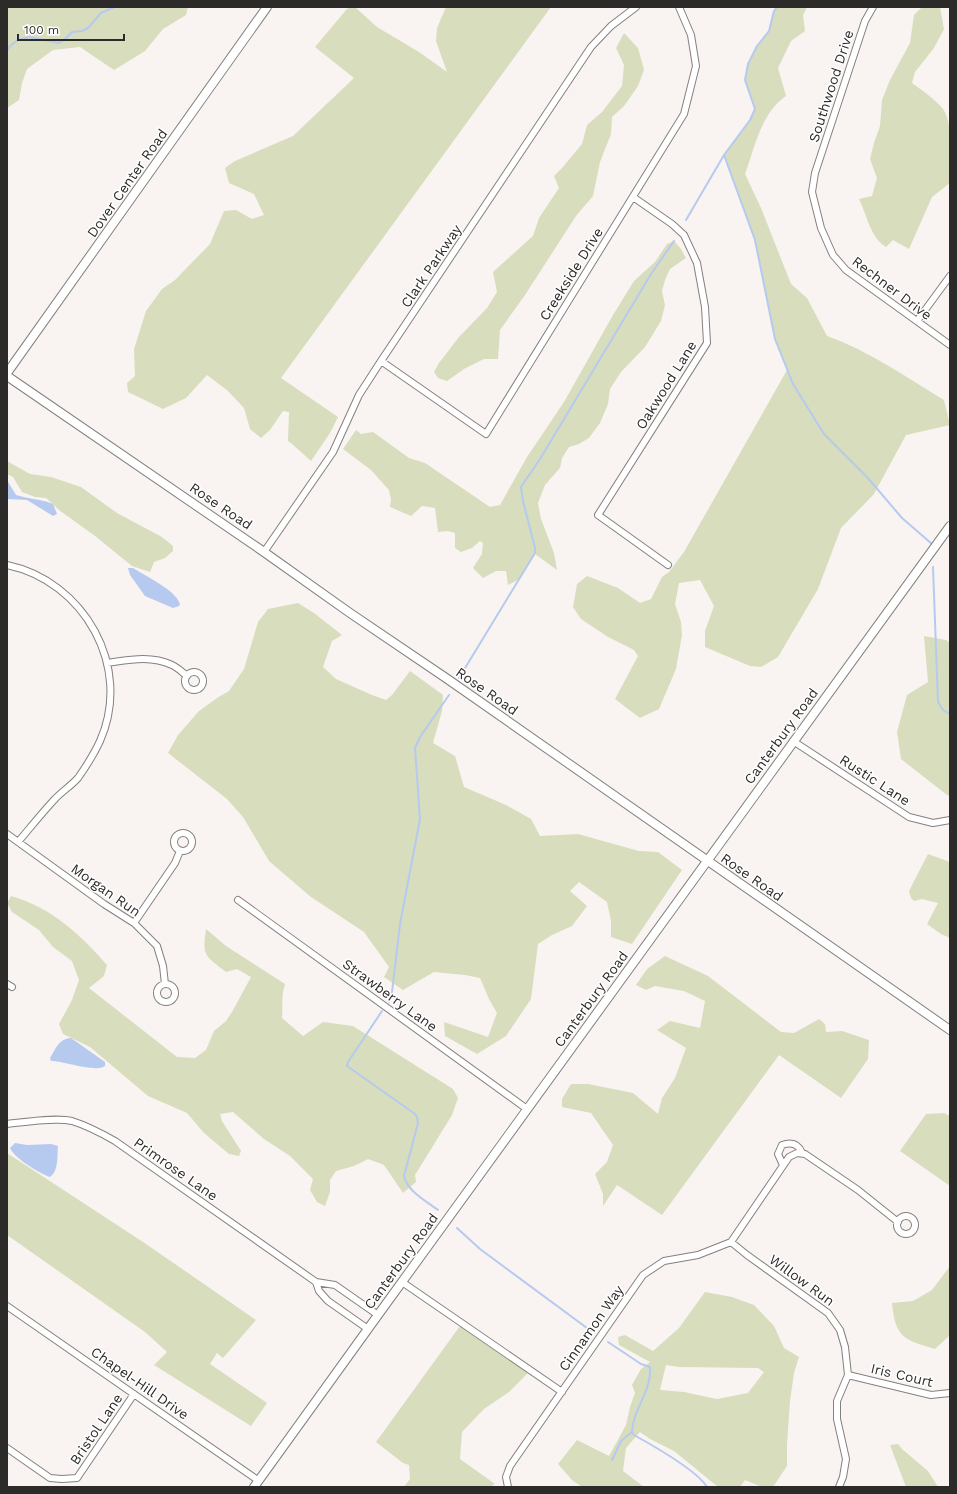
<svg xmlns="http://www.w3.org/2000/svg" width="957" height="1494" viewBox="0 0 957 1494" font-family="'Work Sans',sans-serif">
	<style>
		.green { fill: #d8ddbd; fill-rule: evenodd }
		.water { fill: #b6caef }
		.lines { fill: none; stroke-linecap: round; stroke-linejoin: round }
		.stream { stroke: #b6caef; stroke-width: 2 }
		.minor-casing { stroke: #84807d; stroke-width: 8 }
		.tertiary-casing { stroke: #84807d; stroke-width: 10 }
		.minor { stroke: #fff; stroke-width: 6 }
		.tertiary { stroke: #fff; stroke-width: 8 }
		.labels { text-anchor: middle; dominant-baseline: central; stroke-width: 3; stroke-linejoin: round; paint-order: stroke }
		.street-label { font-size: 14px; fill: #2d2b2a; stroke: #fff }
	</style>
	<rect width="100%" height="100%" fill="#f9f4f1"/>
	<path class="green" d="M7,7H188L186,15L163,29L145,51L114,70L80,47L53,50L27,69L22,83L19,100L7,108Z
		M351,7H355L377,27L419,52L447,72L436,41L437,28L446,7H551L281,378L338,417L330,433L311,461L291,443L288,441L289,412L283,411L270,430L261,438L250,429L244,408L228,391L207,375L186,398L163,409L128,392L127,383L135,376L134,349L146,311L162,289L175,280L210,244L224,211L236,210L252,219L264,215L254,194L229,183L225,168L235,161L293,136L354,78L315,47L347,9Z
		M777,7H807L803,15L805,31L791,41L778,68L786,96C761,113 755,147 745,174L761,208L791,284L807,298L827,336C869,351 906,377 944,400L950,425L906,435L874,494L841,528L818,589L778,657L761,667L750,666L705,647V631L714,606L700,580L679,583L675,604L681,622L682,635L676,669L659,709L640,718L615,699L638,656L634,650L608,637L581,619L573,607L577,584L587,576L618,588L640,603L651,599L662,577L669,572L684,552L787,370L775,339L755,240L724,155L750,120L755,110L745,80L748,64L757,46L769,31L774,11Z
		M922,7H940L944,29L934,48L915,72L912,83C923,91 934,98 943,109C954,124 950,164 950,183L932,197L909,249L893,240L886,247C870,237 867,215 859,199L872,196L877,178L870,159L874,143L880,126L882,100L890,80L910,43L914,15Z
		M624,33L638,48L644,70L638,86L624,106L612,117L611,134L600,162L593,196L576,216L525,295L500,330L498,359H484L464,369L447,381L438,378L434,372L439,363L459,337L487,308L497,292L493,272L533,236L539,218L559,188L554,176L562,168L582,144L587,125L602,112L622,86L624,65L616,48Z
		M674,241L681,249L686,258L670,269L665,280L662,291L665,305L661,321L645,347L621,372L610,389L608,404L600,423L589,438L579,444L569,447L562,458L560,468L545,485L538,503L541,519L554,553L557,570L535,554L520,579L508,585L506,571H496L483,578L473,568L482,554L483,543L480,541L472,548L461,552L455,548V533L448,531L438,532L435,508L422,506L411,516L390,507L391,500L389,490L371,470L343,449L356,430L361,434L373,432L409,458L425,463L490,507L500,505L527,457L564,402L613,315L634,281L655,262L667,244Z
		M7,461L30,474L51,477L81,487L117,513L162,537L173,546V551L165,558L154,562L150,572L132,566L95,536L59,510L46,498L35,497L22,492L13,477L7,474Z
		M298,603L314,613L342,635L332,641L323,667L336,679L372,695L386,700L392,695L410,671L443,695L442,711L433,743L455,756L464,787L506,805L531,819L540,836L578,834L639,851L658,852L682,870L632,944L611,937V921L607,902L579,882L570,891L587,906L572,926L552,935L538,944L531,999L506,1036L477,1054L445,1036L444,1022L488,1037L497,1013L489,999L480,978L465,975L434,972L403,990L384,977L389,967L364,932L311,897L269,861L243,817L227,799L168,753L178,735L199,711L217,698L229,691L244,669L258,622L268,609Z
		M924,636L946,640L950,643V796L947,795L901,759L897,732L907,695L928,682Z
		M928,854L950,862V938L941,934L927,924L938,903L922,899L914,901L911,898L909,891Z
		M11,896C51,907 81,935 107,965L104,976L89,988L177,1057L195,1058L206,1050L214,1031L226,1021L232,1012L251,977L237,969L226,972C205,955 202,957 206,929L226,946L285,984C281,995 283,1006 282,1018L303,1036L323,1022L353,1026L453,1089L458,1098L452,1115L415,1175L416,1182L403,1193L384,1165L368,1159L354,1166L336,1171L330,1180V1192L325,1206L317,1202L310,1190L313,1179L290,1156L264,1139L233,1112L220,1114L222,1121L241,1151L239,1156L229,1154L204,1133L187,1113L148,1096L90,1047L63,1034L59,1024L72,1000L79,980L72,961L53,947L39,930L12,912L7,903Z
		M665,956L708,976L781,1032L794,1033L819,1019L825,1024L826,1032L842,1031L869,1040L868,1059L841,1098L779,1055L662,1215L617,1185L603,1206V1194L595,1174L607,1162L613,1145L591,1113L562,1107V1099L571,1084H588L633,1093L658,1114L662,1098L675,1078L686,1048L657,1030L670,1021L700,1028L705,1001L684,991L655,986L646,990L636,985L647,969Z
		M944,1113L950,1116V1186L900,1151L926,1114Z
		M7,1153L146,1244L256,1320L223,1358L217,1353L210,1364L267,1403L251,1426L154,1365L167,1352L145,1332L7,1235Z
		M950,1266V1335L935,1349C904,1340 895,1337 892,1303L913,1301L932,1290Z
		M705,1292L732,1297L754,1305L774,1326L784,1348L799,1357L794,1373L790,1401L787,1444V1466L773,1487H762L745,1480L740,1487H718L674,1451L650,1439L640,1432L626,1448L623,1471L644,1487H582L572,1480L558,1464L577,1440L609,1456L626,1425L630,1407L635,1393L632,1385L641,1369L650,1362L619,1345L618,1337L625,1335L653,1351L679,1328ZM666,1365L679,1367L758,1368L764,1372L748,1393L717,1399L684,1392L660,1390Z
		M460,1326L528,1373L509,1392L484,1409L462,1432L460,1459L495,1484L490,1487H404L410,1479L409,1465L403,1463L376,1442Z
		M898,1444L902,1449L928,1471L938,1487H906L890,1445Z"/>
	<path class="water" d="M7,480L16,495C29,499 41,499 53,504L57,514L53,516L27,500L7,499Z
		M128,568H133C145,576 176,590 180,604L179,606L173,608L145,596L130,575Z
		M71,1038L105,1062V1066C96,1073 64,1061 51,1061L50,1058C56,1049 58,1039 71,1038Z
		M15,1143L27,1145L51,1144L58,1146C57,1155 59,1171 50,1177C39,1173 14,1158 10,1148Z"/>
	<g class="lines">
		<path class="stream" d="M7,51L10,46L18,40L29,37L59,43L64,40L72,32L82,31L88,28L101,13L114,7
			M724,155L755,240L775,339L793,384L824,434L867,477L902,518L932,544
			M686,220L724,155L750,120L755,109L745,80L748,64L757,46L769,31L774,11L777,7
			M933,567L938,702L943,710L950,714
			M459,678L535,553V548L523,501L521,487L540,459L651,274L674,241
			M389,1002L392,992L400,924L420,819L415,748L420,737L449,695
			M382,1011L348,1062L347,1066L415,1114L417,1117L418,1123L404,1176C407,1191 426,1201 438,1210
			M457,1228L480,1249L591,1331
			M608,1342L641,1364L650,1367C652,1392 633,1408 632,1432L634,1435C652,1445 697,1470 707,1487
			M612,1460L621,1441L632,1432"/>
		<g class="minor-casing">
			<path id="minor" d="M873,7L865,21L815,173L812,192L821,228L833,255L846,270L950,345
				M633,197L672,224L684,235L697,263L705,307L707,343L598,515L668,565
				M917,321L950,276
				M381,361L486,434L684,114L696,66L691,35L679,7
				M264,552L333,452L359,395L381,361L591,47L611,26L636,7
				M7,565C84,581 133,667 100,741C95,752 85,768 78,778C71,786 61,792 54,800C41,814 30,828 18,842
				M107,663C129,660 150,655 172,665C177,667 182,672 187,676
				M185 681a9 9 0 1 1 18 0a9 9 0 1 1-18 0Z
				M793,741L909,817L933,823L950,820
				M174 842a9 9 0 1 1 18 0a9 9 0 1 1-18 0Z
				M7,834L104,904L134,923L157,946L163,966L165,984
				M238,900L527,1109
				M134,923L175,863L180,851
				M7,984L12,987
				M157 993a9 9 0 1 1 18 0a9 9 0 1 1-18 0Z
				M7,1124C24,1122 56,1117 72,1121C88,1126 101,1133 115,1141L316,1282L335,1285L378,1315
				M783,1165L778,1154L782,1145C791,1142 798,1143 802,1153
				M897 1225a9 9 0 1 1 18 0a9 9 0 1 1-18 0Z
				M731,1242L747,1255L828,1313L840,1330L845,1347L848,1375L837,1401V1419L846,1459L843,1477L839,1487
				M316,1282L319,1291L328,1301L368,1329
				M402,1282L562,1392
				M7,1306L259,1481
				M848,1375L931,1395L950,1393
				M7,1448L50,1478L62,1479L77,1478L134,1394
				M508,1487L506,1477L510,1466L643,1275L664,1261L698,1255L731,1242L789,1157L797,1153L805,1154L858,1190L898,1222"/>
		</g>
		<g class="tertiary-casing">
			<path id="tertiary" d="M7,373L267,7
				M7,376L264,552L350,613L446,678L950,1030
				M254,1487L378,1315L950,526"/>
		</g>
		<use href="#minor" class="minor"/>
		<use href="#tertiary" class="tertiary"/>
	</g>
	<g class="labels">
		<g class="street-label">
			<text transform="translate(831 86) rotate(-72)">Southwood Drive</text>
			<text transform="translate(127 183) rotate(-55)">Dover Center Road</text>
			<text transform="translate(431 266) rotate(-56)">Clark Parkway</text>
			<text transform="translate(571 274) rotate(-58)">Creekside Drive</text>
			<text transform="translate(892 288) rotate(37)">Rechner Drive</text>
			<text transform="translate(666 385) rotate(-58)">Oakwood Lane</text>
			<text transform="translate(221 506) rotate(34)">Rose Road</text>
			<text transform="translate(487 691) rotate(35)">Rose Road</text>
			<text transform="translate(781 736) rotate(-54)">Canterbury Road</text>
			<text transform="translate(875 780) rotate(33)">Rustic Lane</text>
			<text transform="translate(752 877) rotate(35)">Rose Road</text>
			<text transform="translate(106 890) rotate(35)">Morgan Run</text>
			<text transform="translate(390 995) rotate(36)">Strawberry Lane</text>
			<text transform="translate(591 999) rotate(-54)">Canterbury Road</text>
			<text transform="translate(176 1169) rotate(35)">Primrose Lane</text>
			<text transform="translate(401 1261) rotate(-54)">Canterbury Road</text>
			<text transform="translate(802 1280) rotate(36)">Willow Run</text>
			<text transform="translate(591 1328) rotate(-55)">Cinnamon Way</text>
			<text transform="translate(902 1375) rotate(13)">Iris Court</text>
			<text transform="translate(140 1383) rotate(35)">Chapel-Hill Drive</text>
			<text transform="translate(96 1429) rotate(-56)">Bristol Lane</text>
		</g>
	</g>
	<rect width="957" height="1494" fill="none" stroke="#2d2b2a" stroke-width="16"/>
	<path d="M18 34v6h106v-6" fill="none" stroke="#2d2b2a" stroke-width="2"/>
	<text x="24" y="34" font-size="12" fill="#2d2b2a" stroke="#ffffff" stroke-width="3" paint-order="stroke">100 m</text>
</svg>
